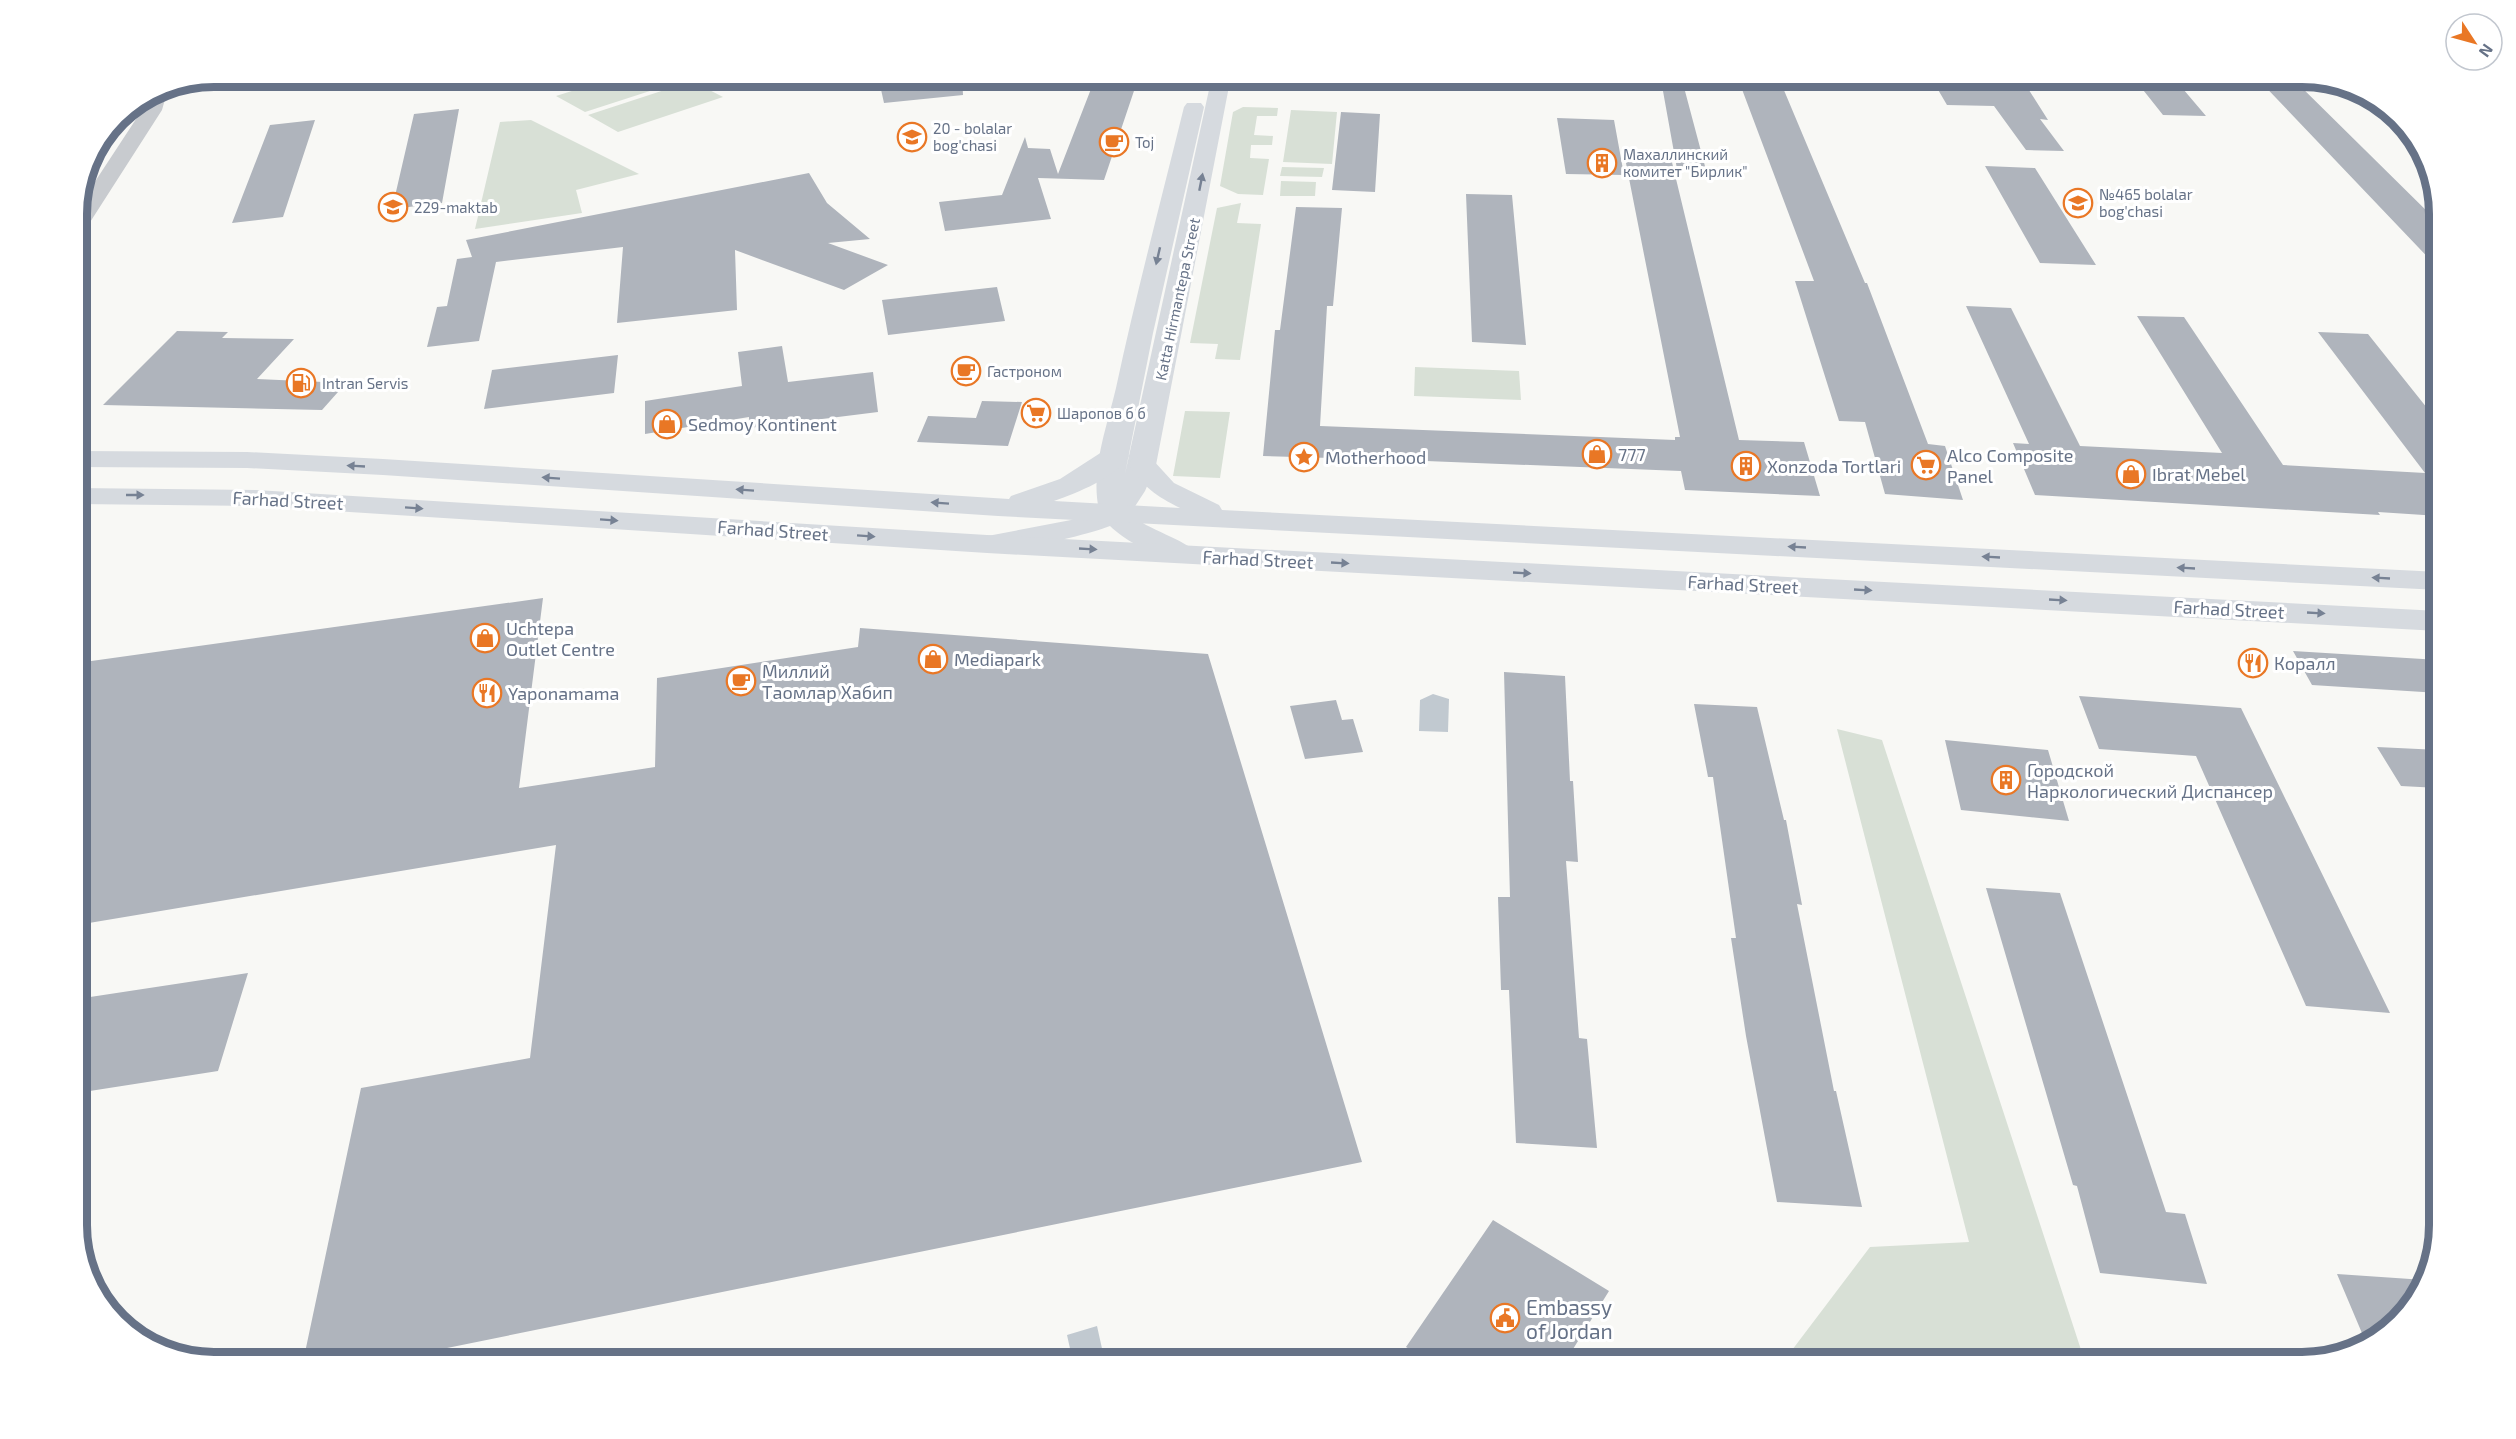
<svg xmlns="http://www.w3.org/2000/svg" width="2516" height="1439" viewBox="0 0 2516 1439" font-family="'Exo 2',sans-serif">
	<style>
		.green { fill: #d8e0d6 }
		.water { fill: #c1c9d0 }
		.building { fill: #afb4bc }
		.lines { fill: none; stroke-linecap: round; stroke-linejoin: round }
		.minor { fill: #c8cbcf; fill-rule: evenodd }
		.secondary { fill: #d6dadf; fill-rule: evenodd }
		.primary { fill: #d6dadf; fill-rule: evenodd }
		.oneway { fill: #778294 }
		.labels { text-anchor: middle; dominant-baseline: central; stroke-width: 6; stroke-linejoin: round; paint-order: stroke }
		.far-poi-label { font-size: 15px; fill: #667287; stroke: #fff; text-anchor: start }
		.far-street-label { font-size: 15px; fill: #667287; stroke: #fff }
		.poi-label { font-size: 18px; fill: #667287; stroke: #fff; text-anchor: start }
		.street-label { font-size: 18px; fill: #667287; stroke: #fff }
		.near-poi-label { font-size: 21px; fill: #667287; stroke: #fff; text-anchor: start }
		.rim { fill: none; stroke: #667287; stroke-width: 8 }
	</style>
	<rect width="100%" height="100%" fill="#f8f8f5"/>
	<path class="green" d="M678,76L684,80L585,112L556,96L616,77Z
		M692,81L723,97L618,132L588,115Z
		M1243,107L1278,108L1277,116H1257L1254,135L1273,136L1272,145H1251L1250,158L1269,159L1263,195L1238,194L1220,186L1233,112Z
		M1291,110L1337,112L1332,164L1283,162Z
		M531,120L639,174L576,190L582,213L475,229L500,122Z
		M1282,167L1324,168L1322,177L1280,176Z
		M1281,181L1316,182L1315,196H1280Z
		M1241,203L1237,223L1261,224L1240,360L1215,359L1218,344L1190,343L1217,208Z
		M1415,367L1519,371L1521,400L1414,396Z
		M1185,411L1230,412L1220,478L1173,476Z
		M1837,729L1882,740L2085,1362H1783L1870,1247L1969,1242Z"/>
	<path class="water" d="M1433,694L1449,699L1448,732L1419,731L1420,700Z
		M1097,1326L1105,1362H1073L1067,1335Z"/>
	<path class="building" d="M878,76H962L963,95L884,103Z
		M1096,76H1139L1104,180L1038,178L1051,219L945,231L939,202L1002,195L1025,137L1028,148L1050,149L1058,174Z
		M1681,76L1706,170L1677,169L1661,80Z
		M1737,76H1778L1865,283H1867L1928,444L1945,446L1963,500L1885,494L1865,422L1839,421L1795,281H1814Z
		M1930,76H2020L2048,120L2040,119L2064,151L2026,150L1994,106L1947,105Z
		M2132,76H2172L2206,116L2163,115Z
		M2255,76H2290L2439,223V269Z
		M459,109L442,203L392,209L414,114Z
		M1341,112L1380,114L1375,192L1332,190Z
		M1557,118L1614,120L1624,175L1566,174Z
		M315,120L283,217L232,223L270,125Z
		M1624,153L1670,154L1739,440L1804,442L1820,496L1685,490L1681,471L1401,460V463L1366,461V459L1263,456L1275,330H1280L1296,207L1342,208L1333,306H1327L1320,426L1675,440V437H1680Z
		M1985,166L2035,168L2096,265L2040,263Z
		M809,173L827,203L870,239L828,243L888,265L844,290L735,250L737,310L617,323L623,247L496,262L479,341L427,347L437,307L447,306L457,259L472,257L466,240Z
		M1466,194L1512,195L1526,345L1472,342Z
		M997,287L1005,321L888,335L882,300Z
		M1966,306L2011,308L2080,446L2222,453L2137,316L2184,317L2283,465L2425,473L2318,332L2368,334L2439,423V516L2378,512L2380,515L2035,495L2013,443L2029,444Z
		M177,331L228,332L222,338L294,339L257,379L346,383L322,410L103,405Z
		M782,346L788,382L873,372L878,412L749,428V417L645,434V401L742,386L738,352Z
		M618,355L614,393L484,409L492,370Z
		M982,401L1022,402L1008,446L917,442L928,416L976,418Z
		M543,598L519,788L655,767L657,678L858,647L860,628L1208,654L1362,1162L378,1362H303L361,1088L530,1058L556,845L77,925V663Z
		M2293,651L2439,660V693L2312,685Z
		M1504,672L1565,676L1570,781H1573L1578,862L1566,861L1579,1038L1587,1039L1597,1148L1516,1143L1509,990H1501L1498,897H1510Z
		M2079,696L2241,708L2390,1013L2306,1006L2196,756L2099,749Z
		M1336,700L1342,720L1353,719L1363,752L1305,759L1290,706Z
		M1694,704L1757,707L1784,820H1786L1802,905L1797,904L1834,1091H1836L1862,1207L1777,1202L1746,1036L1731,938H1736L1713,777H1708Z
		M1945,740L2048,750L2069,821L1961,810Z
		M2377,747L2439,750V788L2401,786Z
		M1986,888L2060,893L2166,1212L2185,1214L2207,1284L2100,1273L2077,1186L2073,1185Z
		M248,973L218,1071L77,1093V999Z
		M1493,1220L1609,1291L1565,1362H1430L1406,1347Z
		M2337,1274L2425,1280L2421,1294L2371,1344L2367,1345Z"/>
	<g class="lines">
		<path class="minor" d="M169,85L162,110L85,230L77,232V209L142,110C148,96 154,88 169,85Z"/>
		<path class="secondary" d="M1212,76H1231L1156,465L1145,491L1130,514C1147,530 1186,539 1197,554L1192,560C1170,566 1126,542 1110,526C1084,536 1000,556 977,550L972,544L977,538L1071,520L1099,510C1090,470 1107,427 1116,388C1136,294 1161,201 1184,107L1187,103H1201L1204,107L1153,333L1125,474Z"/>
		<path class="primary" d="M1115,448L1125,450L1129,456C1113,479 1079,492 1054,501L1180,508C1156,496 1144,487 1128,465L1132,459L1142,457L1152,459L1174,483L1219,505L1222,510L2439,572V590L998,516L383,475L247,468L77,467V451L247,452L383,459L1009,499L1011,496L1060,479L1105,450Z
			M77,488L256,490L987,535L2439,611V631L987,553L256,506L77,504Z"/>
	</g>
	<defs><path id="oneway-solid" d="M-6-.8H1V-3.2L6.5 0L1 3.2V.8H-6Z" transform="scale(1.5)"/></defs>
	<g class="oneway">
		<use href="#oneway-solid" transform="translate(1201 182) rotate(-79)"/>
		<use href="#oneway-solid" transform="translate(1158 256) rotate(103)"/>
		<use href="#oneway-solid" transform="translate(356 466) rotate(-177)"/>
		<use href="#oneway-solid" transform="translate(551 478) rotate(-176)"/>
		<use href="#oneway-solid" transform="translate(745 490) rotate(-176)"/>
		<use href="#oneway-solid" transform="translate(135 495)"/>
		<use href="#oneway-solid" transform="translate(940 503) rotate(-176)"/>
		<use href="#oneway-solid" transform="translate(414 508) rotate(4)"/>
		<use href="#oneway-solid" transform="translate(609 520) rotate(4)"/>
		<use href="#oneway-solid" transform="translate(866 536) rotate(4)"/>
		<use href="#oneway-solid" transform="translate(1797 547) rotate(-177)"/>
		<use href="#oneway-solid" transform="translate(1088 549) rotate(3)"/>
		<use href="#oneway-solid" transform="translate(1991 557) rotate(-177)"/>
		<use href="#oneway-solid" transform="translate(1340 563) rotate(3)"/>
		<use href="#oneway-solid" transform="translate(2186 568) rotate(-177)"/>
		<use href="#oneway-solid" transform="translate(1522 573) rotate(3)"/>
		<use href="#oneway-solid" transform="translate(2381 578) rotate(-177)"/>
		<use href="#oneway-solid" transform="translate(1863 590) rotate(3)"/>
		<use href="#oneway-solid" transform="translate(2058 600) rotate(3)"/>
		<use href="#oneway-solid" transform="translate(2316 613) rotate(3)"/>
	</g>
	<defs>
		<g id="school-ring" transform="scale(1.5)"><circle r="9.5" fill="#fff" stroke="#e97725" stroke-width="1.5"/><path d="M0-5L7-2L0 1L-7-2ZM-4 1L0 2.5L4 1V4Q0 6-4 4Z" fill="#e97725"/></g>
		<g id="cafe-ring" transform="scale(1.5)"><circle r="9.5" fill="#fff" stroke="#e97725" stroke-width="1.5"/><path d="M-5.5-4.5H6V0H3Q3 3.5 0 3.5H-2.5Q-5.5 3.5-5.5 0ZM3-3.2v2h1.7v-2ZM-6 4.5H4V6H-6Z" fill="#e97725"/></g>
		<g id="building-ring" transform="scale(1.5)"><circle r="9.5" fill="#fff" stroke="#e97725" stroke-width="1.5"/><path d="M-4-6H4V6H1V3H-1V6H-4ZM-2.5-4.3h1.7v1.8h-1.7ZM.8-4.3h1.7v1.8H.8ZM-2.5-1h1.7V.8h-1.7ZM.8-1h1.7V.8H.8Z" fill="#e97725"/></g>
		<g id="fuel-ring" transform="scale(1.5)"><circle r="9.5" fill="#fff" stroke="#e97725" stroke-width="1.5"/><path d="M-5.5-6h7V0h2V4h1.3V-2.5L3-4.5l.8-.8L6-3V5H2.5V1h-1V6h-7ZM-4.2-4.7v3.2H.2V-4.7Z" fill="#e97725"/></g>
		<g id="supermarket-ring" transform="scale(1.5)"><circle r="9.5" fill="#fff" stroke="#e97725" stroke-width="1.5"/><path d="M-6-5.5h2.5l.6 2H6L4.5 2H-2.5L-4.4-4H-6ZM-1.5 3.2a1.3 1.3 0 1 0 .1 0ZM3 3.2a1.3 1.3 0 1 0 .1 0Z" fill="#e97725"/></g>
		<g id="shop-ring" transform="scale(1.5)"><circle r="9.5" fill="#fff" stroke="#e97725" stroke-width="1.5"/><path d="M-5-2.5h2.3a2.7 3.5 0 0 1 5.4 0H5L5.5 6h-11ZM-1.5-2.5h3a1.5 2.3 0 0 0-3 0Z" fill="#e97725"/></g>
		<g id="sight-ring" transform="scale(1.5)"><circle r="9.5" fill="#fff" stroke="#e97725" stroke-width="1.5"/><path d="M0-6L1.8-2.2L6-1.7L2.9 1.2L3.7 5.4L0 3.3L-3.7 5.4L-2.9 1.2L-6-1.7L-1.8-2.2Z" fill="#e97725"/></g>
		<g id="restaurant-ring" transform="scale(1.5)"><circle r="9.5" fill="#fff" stroke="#e97725" stroke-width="1.5"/><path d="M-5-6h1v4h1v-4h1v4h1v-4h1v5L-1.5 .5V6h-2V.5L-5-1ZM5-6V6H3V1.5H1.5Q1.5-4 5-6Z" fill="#e97725"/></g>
		<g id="civic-ring" transform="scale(1.5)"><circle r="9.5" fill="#fff" stroke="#e97725" stroke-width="1.5"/><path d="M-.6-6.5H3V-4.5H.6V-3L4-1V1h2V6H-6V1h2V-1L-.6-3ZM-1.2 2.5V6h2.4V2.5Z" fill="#e97725"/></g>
	</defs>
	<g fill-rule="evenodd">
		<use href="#school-ring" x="912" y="137"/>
		<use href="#cafe-ring" x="1114" y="142"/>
		<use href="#building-ring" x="1602" y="163"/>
		<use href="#school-ring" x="2078" y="203"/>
		<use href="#school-ring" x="393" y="207"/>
		<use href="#cafe-ring" x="966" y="371"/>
		<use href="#fuel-ring" x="301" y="383"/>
		<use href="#supermarket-ring" x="1036" y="413"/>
		<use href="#shop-ring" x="667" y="424"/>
		<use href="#shop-ring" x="1597" y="454"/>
		<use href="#sight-ring" x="1304" y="457"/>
		<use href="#supermarket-ring" x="1926" y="465"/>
		<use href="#building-ring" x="1746" y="466"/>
		<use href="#shop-ring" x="2131" y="474"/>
		<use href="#shop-ring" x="485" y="638"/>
		<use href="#shop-ring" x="933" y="659"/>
		<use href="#restaurant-ring" x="2253" y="663"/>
		<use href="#cafe-ring" x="741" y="681"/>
		<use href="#restaurant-ring" x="487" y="693"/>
		<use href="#building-ring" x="2006" y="780"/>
		<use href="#civic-ring" x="1505" y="1318"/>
	</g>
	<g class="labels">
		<g class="far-poi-label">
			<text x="933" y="128">20 - bolalar<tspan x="933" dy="17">bog'chasi</tspan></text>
			<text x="1135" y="142">Toj</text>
			<text x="1623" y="154">Махаллинский<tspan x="1623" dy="17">комитет "Бирлик"</tspan></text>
			<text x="2099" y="194">№465 bolalar<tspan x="2099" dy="17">bog'chasi</tspan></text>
			<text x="414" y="207">229-maktab</text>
			<text x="987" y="371">Гастроном</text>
			<text x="322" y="383">Intran Servis</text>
			<text x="1057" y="413">Шаропов б б</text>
		</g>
		<g class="far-street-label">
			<text transform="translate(1177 299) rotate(-78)">Katta Hirmаntepa Street</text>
		</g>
		<g class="poi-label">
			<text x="688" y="424">Sedmoy Kontinent</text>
			<text x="1618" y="454">777</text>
			<text x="1947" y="455">Alco Composite<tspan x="1947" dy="21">Panel</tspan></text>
			<text x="1325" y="457">Motherhood</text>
			<text x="1767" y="466">Xonzoda Tortlari</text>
			<text x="2152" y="474">Ibrat Mebel</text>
			<text x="506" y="628">Uchtepa<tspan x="506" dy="21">Outlet Centre</tspan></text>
			<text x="954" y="659">Mediapark</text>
			<text x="2274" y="663">Коралл</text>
			<text x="762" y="671">Миллий<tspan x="762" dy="21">Таомлар Хабип</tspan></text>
			<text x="508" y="693">Yaponamama</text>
			<text x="2027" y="770">Городской<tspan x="2027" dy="21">Наркологический Диспансер</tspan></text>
		</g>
		<g class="street-label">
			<text transform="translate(288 500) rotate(3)">Farhad Street</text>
			<text transform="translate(773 530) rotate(4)">Farhad Street</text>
			<text transform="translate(1258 559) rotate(3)">Farhad Street</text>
			<text transform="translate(1743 584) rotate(3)">Farhad Street</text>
			<text transform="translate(2229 609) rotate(3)">Farhad Street</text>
		</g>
		<g class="near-poi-label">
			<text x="1526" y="1306">Embassy<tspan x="1526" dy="24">of Jordan</tspan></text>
		</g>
	</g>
	<path d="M0 0H2516V1439H0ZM214 87H2302A127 127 0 0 1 2429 214V1225A127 127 0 0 1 2302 1352H214A127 127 0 0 1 87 1225V214A127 127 0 0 1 214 87Z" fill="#fff" fill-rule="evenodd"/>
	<path class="rim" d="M214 87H2302A127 127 0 0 1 2429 214V1225A127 127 0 0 1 2302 1352H214A127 127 0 0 1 87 1225V214A127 127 0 0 1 214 87Z"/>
	<g transform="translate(2474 42) rotate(126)"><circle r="28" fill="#ffffff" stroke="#c2c7cf" stroke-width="1.5"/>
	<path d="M0-4.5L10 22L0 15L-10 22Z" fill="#e97725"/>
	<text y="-9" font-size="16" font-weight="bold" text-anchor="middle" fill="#667287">N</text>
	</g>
</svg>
